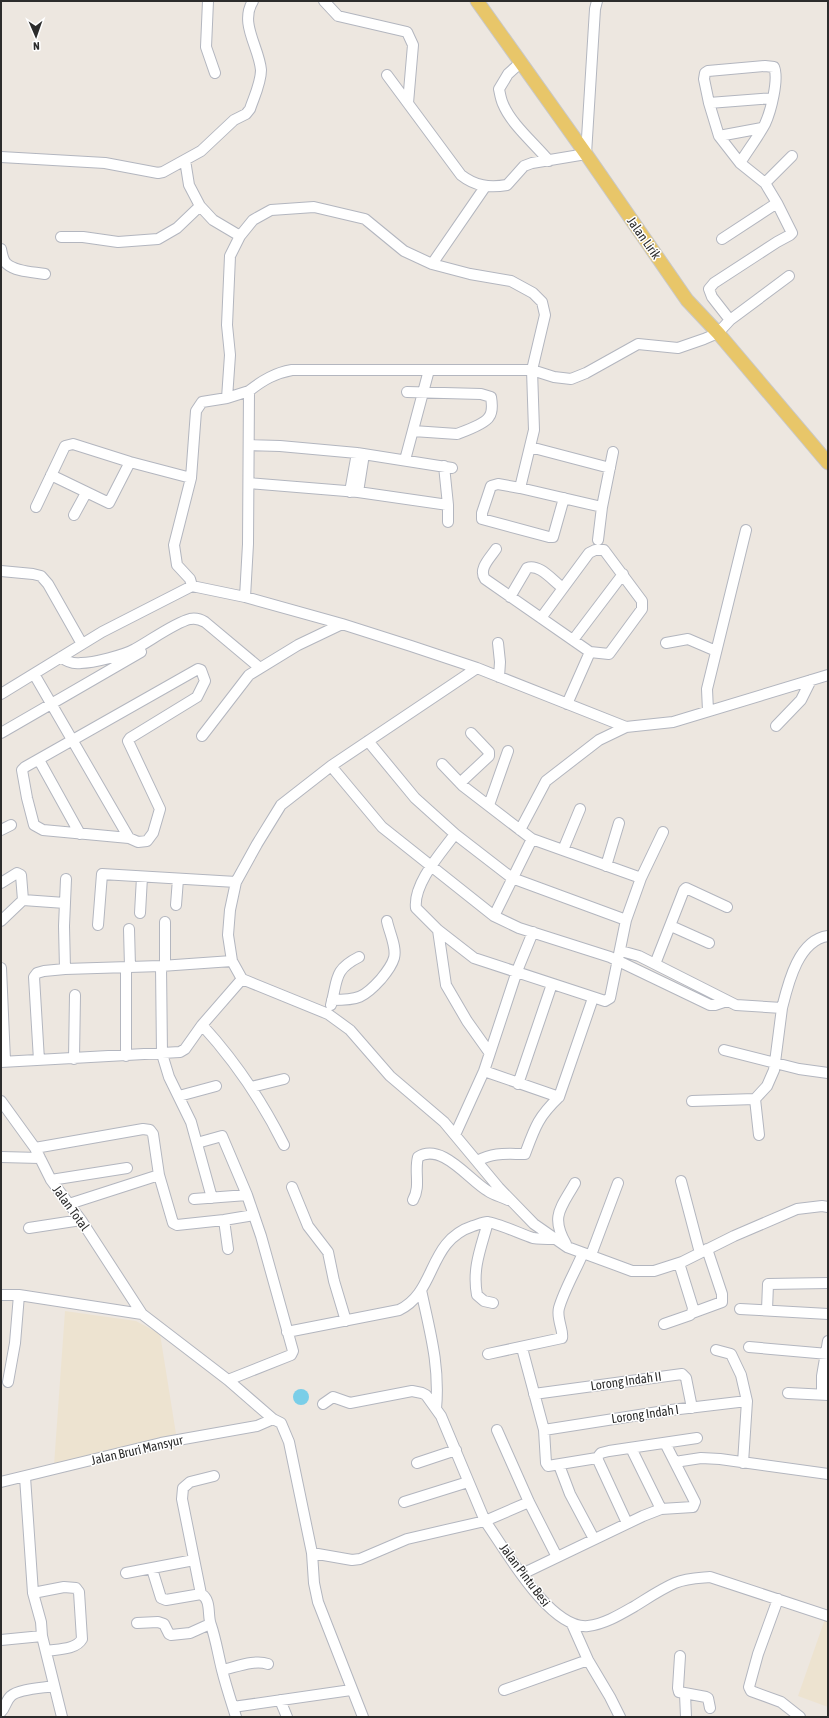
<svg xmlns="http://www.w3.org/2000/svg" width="829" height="1718" viewBox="0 0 829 1718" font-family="'Asap Condensed',sans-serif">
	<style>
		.education { fill: #ede3d0 }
		.water { fill: #7acee8 }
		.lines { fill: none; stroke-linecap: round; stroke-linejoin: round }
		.minor-casing { stroke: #b3b6bf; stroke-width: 12 }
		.major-casing { stroke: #c8c8c8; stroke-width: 15 }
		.minor { stroke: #fff; stroke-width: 10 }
		.major { stroke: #e8c669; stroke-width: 13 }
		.labels { text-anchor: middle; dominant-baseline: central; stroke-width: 3; stroke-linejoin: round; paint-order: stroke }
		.street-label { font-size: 13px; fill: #2c2c2c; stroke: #fff }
	</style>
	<rect width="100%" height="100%" fill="#ede7e0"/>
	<path class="education" d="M65,1311L136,1321L160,1334L176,1434L54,1465Z
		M825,1619L828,1620V1707L798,1696Z"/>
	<path class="water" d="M293 1397a8 8 0 1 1 16 0a8 8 0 1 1-16 0Z"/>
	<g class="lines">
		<g class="minor-casing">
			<path id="minor" d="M208,1L206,47L215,73
				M324,1L338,16L407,32L413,45L408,103
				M520,63L508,74L499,89C500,94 501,100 503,104C511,124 535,144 549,161
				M387,75L461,175C475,186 489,188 507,185L524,166L532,163L586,154L595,9L597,1
				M709,103L773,98
				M719,136L762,128
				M1,157L105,163L158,173L163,172L201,151L234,120L246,114L250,109C254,97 261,83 261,70C259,47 239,23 253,1
				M185,160L189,185L200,206L213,220L240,236
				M765,183L792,156
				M61,237H83L118,242L158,239L177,228L200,206
				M722,239L777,203
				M1,249C2,254 3,261 7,264C16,272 34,272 45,274
				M432,264L485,187
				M730,320L712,297L709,289L714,283L777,242L790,235L792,233L777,203L765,183L740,163L719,136L709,103L704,79L705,73L708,71L765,66L774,67C779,79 771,111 765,124C758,137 748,150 740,163
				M407,392L481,394L491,397C492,403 493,412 489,417C485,424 465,431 457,434L413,431
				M227,398L230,355L227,325L230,256L240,236L253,220L271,210L314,207L365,219L404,251L432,264L470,274L511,281L533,293L542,302L545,315L532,370L534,430L520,488L602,507L613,452
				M249,445L280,446L357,453L452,468
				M530,447L610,468
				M405,460L429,370
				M444,466L448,505V522
				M51,475L109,503L130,462
				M249,483L358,492L448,505
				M520,488L498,484L491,486L482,513V519L549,537H553L564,498
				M350,492L357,453
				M358,492L364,454
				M36,507L65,446L73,444L130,462L191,478
				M74,515L86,493
				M598,540L602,507
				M496,549C490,558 478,569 485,579L590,652L609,654L642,609V601L604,550H595L589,553L541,618
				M1,571L33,574L41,576L48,584L82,644
				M192,586L190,579L177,565L174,545L191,478L196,411L202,402L227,398L249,391
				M245,597L248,544L249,391C263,380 275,373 292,370H532L554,377L571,379L586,373L638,344L678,348L704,339L718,333L730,320L789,276
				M510,597L527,568C539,563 553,581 563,588
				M573,640L623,574
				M498,643L500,662L499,677
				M666,643L688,639L716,651
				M61,657C67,662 74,664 81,663C93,663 125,655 135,649C150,641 174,623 190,619C195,618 200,619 205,622L260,668
				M477,668L331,766L281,805L257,844L236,882L230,910L228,935L232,961L242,979L328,1014L350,1030L390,1076L444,1122L499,1188L534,1224L567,1247L632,1271H654L682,1262L734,1236L797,1209L822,1206L828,1207
				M198,669L201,670L205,681L197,697L130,738L128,741L160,809L153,833L147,841L138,842L129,838L43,830L34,825L27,798L22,770L25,767Z
				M34,674L129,838
				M1,694L102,632L192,586L245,597L342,624L411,646L477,668L626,727L673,722L828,675
				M567,704L590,652
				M708,711L707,689L746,530
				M776,726L801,700L811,680
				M1,733L141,652
				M202,736L249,675L298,645L342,624
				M368,741L415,798L455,834L512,878L626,920
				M39,760L80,834
				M442,764L463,786L532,839L641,878
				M331,766L382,827L494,916L519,928L610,957L710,1005H715L727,1001
				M460,783L489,756V752L471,733
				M489,805L508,751
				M1,830L11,825
				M520,830L546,781L599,740L626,727
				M455,834C441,853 413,884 416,908L438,930L474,958L605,1001L610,998L626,920L641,878L663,832
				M563,850L580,809
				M606,866L619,823
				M1,883L17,873L21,875L23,900L1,921
				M23,900L65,903
				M176,905L178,879
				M140,913L142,877
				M494,916L532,839
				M165,922V966
				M98,925L102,874L236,882
				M671,926L709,943
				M129,929L130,967
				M438,930L446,985L467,1021L489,1052
				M621,951L639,956L736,1005L782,1008C788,984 798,940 828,936
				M655,964L684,890L686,888L727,907
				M161,966L162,1054L169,1077L191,1122L212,1198
				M126,967V1056
				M1,968L5,1061
				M65,969L64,926L66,879
				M332,1000C358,1000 364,998 381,979C386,973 392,965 394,958C397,947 389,932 387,921
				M331,1005C338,980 333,970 359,957
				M202,1025C235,1061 262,1101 284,1145
				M724,1050L799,1069L828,1073
				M74,1059L75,995
				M39,1060L34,977L37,973L44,971L65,969L161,966L232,961
				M1,1062L180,1052L185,1049L202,1025L242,979
				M484,1071L559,1097
				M518,1084L552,984
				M251,1087L284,1079
				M179,1096L216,1086
				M1,1101L35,1148L51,1180L81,1220L142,1314
				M692,1101L755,1099
				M455,1135L484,1071L517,971L533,932
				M759,1135L755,1099L767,1086L774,1070L782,1008
				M197,1143L222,1136L247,1195L261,1236L293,1351L291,1355L228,1380
				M35,1148L143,1129L150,1130L153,1134L159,1175L173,1223L177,1225L224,1220L254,1215
				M1,1157L40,1158
				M477,1161C495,1152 505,1154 525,1154C535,1127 538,1117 559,1097L593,998
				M51,1180L127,1168
				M681,1181L700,1253
				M292,1187L308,1226L328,1252L334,1281L346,1321
				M194,1199L247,1195
				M413,1200C421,1186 414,1172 418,1157C442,1142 469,1180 488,1191C494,1195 502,1197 508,1200
				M69,1204L159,1175
				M224,1220L228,1249
				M488,1222C481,1248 472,1268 477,1295L484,1301L493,1303
				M29,1228L81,1220
				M566,1244C550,1216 561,1208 575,1183
				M591,1255L618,1183
				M421,1290C430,1332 440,1366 436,1409
				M1,1295H19L142,1314L228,1380L273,1419L281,1423L289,1442L312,1553L314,1583L318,1602L363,1717
				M740,1309L828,1314
				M767,1310L768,1284L828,1283
				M692,1313L722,1302V1294L707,1249
				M664,1324L690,1315L692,1313L693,1308L679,1263
				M287,1332L399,1310C437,1292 427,1241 473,1226C477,1225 483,1222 487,1222C495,1222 523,1235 533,1238C540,1239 548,1239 555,1239
				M749,1347L828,1354
				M522,1348L544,1430L546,1463L548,1466L597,1458L601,1453L609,1451L697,1438
				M716,1350L731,1354L741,1375L747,1401L743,1463
				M488,1354L562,1338C564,1331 556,1318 559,1308C564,1290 576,1270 583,1253
				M8,1382L15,1343L19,1295
				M788,1393L828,1395
				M534,1394L682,1374L686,1378L692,1408
				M822,1395V1376L828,1341
				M323,1404L333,1397L350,1403L412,1391L422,1393L426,1395L441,1416L485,1521L529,1502
				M497,1430L529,1502L557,1557
				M544,1430L671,1410L747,1401
				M631,1448L661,1509
				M597,1458L627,1523
				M675,1462L701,1458L720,1459L828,1474
				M417,1463L456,1450
				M559,1465L570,1494L594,1539
				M25,1477L33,1593L41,1622L42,1636L62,1717
				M1,1482L161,1443L257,1426L273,1419
				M404,1502L468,1482
				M312,1553L352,1560L360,1559L407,1539L485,1521C505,1549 550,1630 588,1626C605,1624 621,1614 635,1606C648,1598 661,1589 675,1583C686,1578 698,1578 710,1577L828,1616
				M152,1569L161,1598L166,1600L201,1594C212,1600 207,1616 211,1625C216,1640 218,1654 222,1670C226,1686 231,1701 236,1717
				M126,1573L194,1560
				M522,1574L643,1516L661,1509L693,1507L695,1502L665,1443
				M33,1593L64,1587L76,1588L79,1592L82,1639C76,1650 57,1649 46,1651
				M201,1594L182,1499L183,1488L190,1482L214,1476
				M778,1599L758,1654L749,1687L751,1691L781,1702L800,1717
				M137,1623L158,1622L164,1624L169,1634L171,1635L190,1633L210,1624
				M572,1624L588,1660L610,1697L620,1717
				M1,1640L42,1636
				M680,1656L678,1688L679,1692L706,1697L708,1698L710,1708
				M222,1670C236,1667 255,1659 268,1664
				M504,1690L588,1660
				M685,1694L686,1717
				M280,1700L287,1717
				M233,1707L351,1690
				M1,1712C6,1707 6,1700 11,1696C18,1689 43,1688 54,1686"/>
		</g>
		<g class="major-casing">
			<path id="major" d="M477,1L586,154L687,300L718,333L828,463"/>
		</g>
		<use href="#minor" class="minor"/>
		<use href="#major" class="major"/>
	</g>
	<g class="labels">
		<g class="street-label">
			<text transform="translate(644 238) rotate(55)">Jalan Lirik</text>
			<text transform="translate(71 1208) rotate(54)">Jalan Total</text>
			<text transform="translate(626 1381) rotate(-8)">Lorong Indah II</text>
			<text transform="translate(645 1414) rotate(-8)">Lorong Indah I</text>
			<text transform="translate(137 1450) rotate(-13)">Jalan Bruri Mansyur</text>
			<text transform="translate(525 1575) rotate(53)">Jalan Pintu Besi</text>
		</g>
	</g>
	<rect width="829" height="1718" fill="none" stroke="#2c2c2c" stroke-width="4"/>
	<g transform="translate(36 36) rotate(178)" stroke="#ffffff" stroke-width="3" paint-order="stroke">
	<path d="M0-3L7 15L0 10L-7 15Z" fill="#2c2c2c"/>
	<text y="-6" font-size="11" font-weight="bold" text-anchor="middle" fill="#2c2c2c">N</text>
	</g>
</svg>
